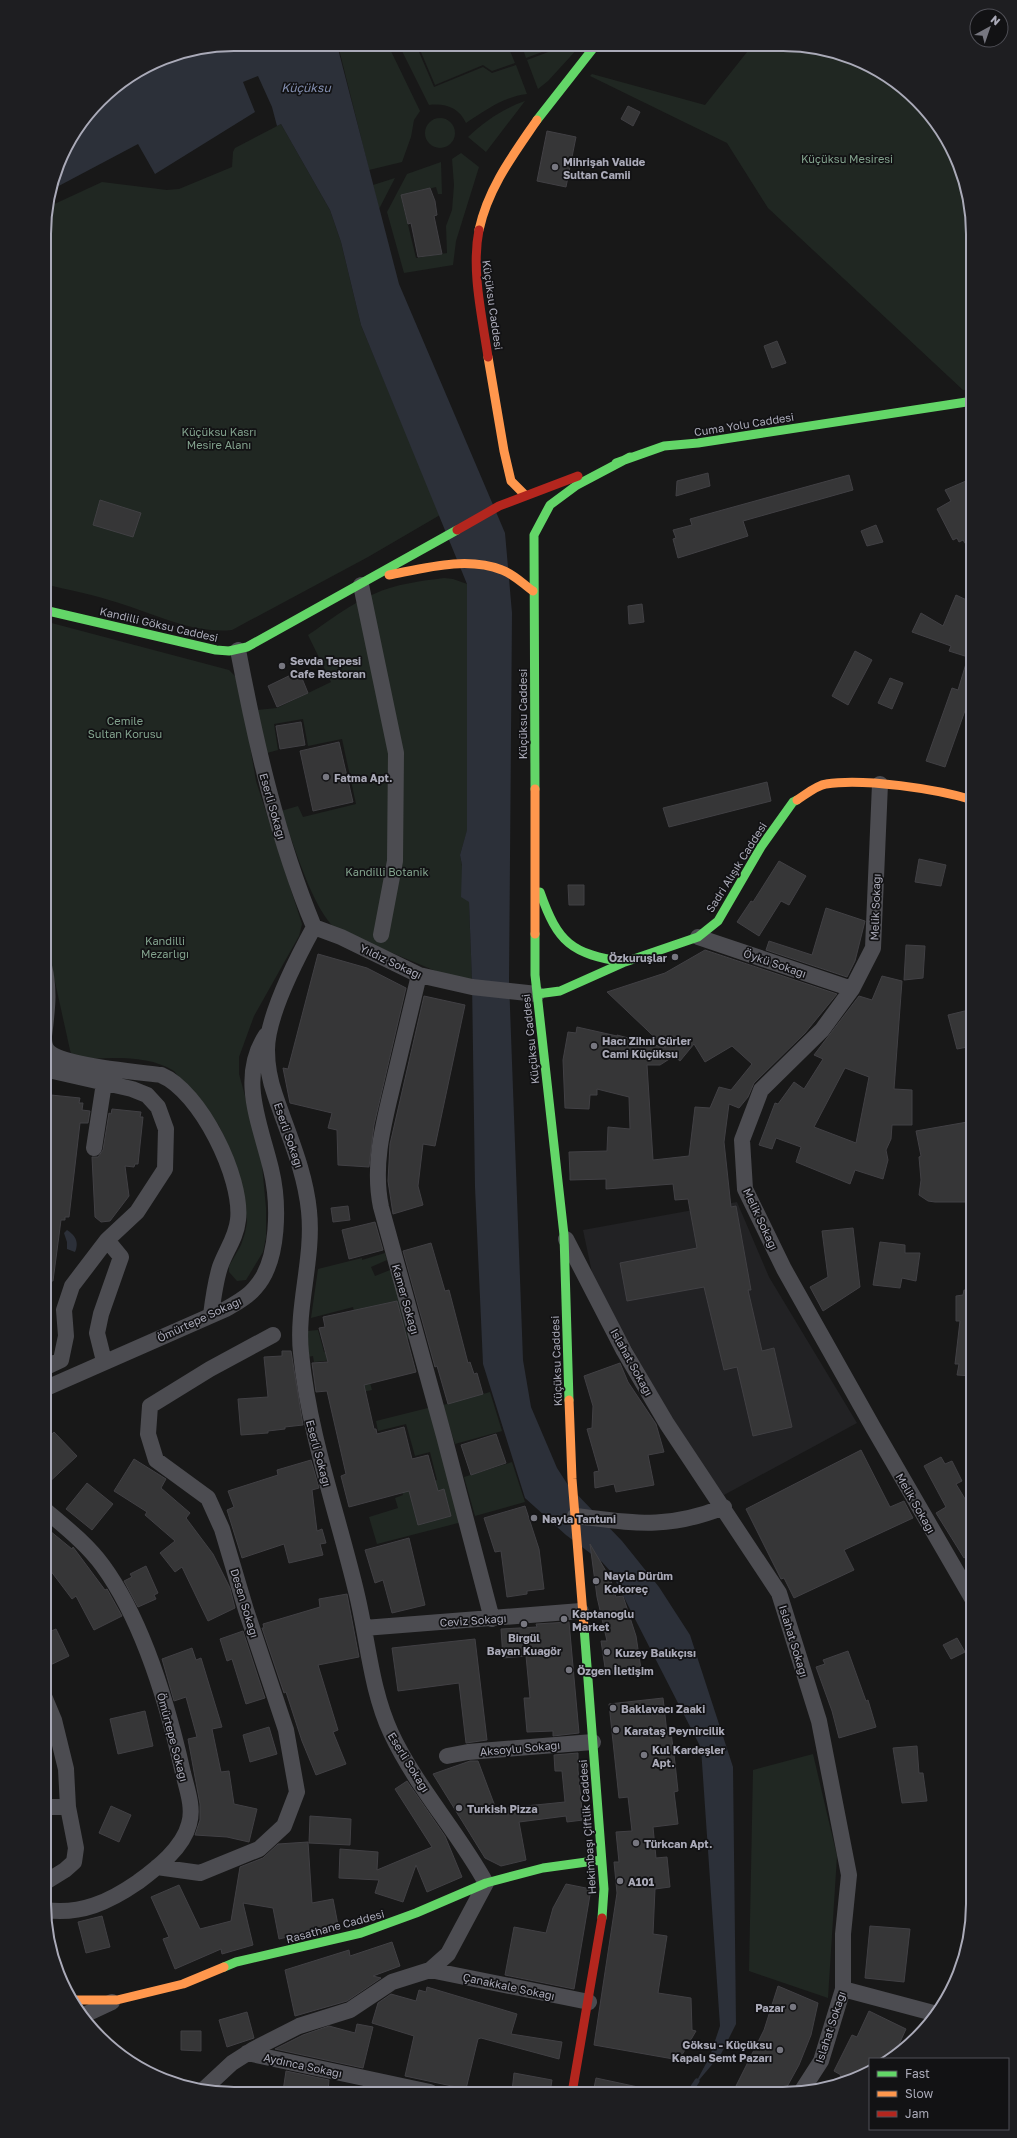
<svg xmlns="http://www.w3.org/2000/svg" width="1017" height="2138" viewBox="0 0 1017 2138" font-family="'Golos Text',sans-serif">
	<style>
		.built { fill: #222224 }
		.green { fill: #202722 }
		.water { fill: #2c3039 }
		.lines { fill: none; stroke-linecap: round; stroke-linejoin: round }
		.stream { stroke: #2c3039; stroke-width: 5 }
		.building { fill: #363637; stroke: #414044; fill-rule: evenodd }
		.street { stroke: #4c4c51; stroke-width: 16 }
		.fast { stroke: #63d668; stroke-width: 9 }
		.slow { stroke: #ff974d; stroke-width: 9 }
		.jam { stroke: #b3261e; stroke-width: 9 }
		.poi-dot { fill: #777780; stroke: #121214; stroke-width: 1.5 }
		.labels { text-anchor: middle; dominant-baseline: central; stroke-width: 3.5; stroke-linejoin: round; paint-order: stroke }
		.park-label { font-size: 11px; fill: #82a28d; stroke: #121214 }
		.poi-label { font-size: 11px; font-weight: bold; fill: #aaaab8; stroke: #121214; text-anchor: start }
		.street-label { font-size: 11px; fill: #aaaab8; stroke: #121214 }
		.water-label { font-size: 12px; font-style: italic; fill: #838fb1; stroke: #121214 }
		.rim { fill: none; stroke: #aaaab8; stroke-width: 2 }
	</style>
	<rect width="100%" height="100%" fill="#181818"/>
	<path class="built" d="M737,1202L769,1277L857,1423L724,1495L682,1436L594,1282L583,1230Z"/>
	<path class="green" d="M338,45H388L420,111L414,120L411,137L402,162L369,170Z
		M399,45H416L434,87L483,67L492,73L516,65L527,94C503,97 486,110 466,123C459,108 446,103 429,105Z
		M418,45L508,46L515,63L492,71L483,65L435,85Z
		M522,46H553L550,49L526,58Z
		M555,46H580L548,81L538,89L527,60L551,51Z
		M751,47L820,48L867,64L908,91L947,139L966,185L973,234V389L963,390L768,208L727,143L590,76L592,74L705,105Z
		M525,101L486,152L468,137C485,121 502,109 525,101Z
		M425 133a15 15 0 1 1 30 0a15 15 0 1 1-30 0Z
		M281,124L330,210L341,242L361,325L440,515L368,557L232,630C194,634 154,614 119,603C95,595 69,590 44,584V221L48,207L102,182L167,190L179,189L232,167L233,152L235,148Z
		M461,153L479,167L456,241L453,265L404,273L387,212L407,174L441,162L442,194H438L436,187L401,196L416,258L447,253L446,226L452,210L454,185L452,159Z
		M395,178L379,209L373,185Z
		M444,578L453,579L467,584V831L460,855L469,902L472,981L438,972L337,930C312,910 294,843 281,811L298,806L303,817L356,804L342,739L308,746L303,719L274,724L278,750L267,753L257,710L277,708L331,682L308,635C329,621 350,604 374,594C395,584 421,581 444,578Z
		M44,621L229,670L235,676L239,682L256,781L302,924L299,936L254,1016L239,1057V1074L261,1154L266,1208V1237L263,1252L246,1280L237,1281L229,1272V1266L241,1245L245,1233L247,1222L245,1206L225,1138L218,1124L174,1071C145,1053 106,1059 73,1059L70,1050L44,932Z
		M385,1253L387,1260L371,1267L375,1276L390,1270L412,1338L361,1350L372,1390L357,1393L354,1358L314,1362L313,1356L307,1357V1331L318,1330L324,1352L361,1343L353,1307L311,1318L318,1269L362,1258V1260Z
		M490,1392L502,1431L455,1444L443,1405Z
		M432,1407L462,1522L377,1544L369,1517L398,1508L395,1498L403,1495L402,1491L437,1480L430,1452L415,1456L406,1424L378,1431L376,1421Z
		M512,1462L525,1502L475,1516L464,1477Z
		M813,1754L837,1856L828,1998L749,1971L753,1770Z"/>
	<path class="water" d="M234,44L337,45L399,284L505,533L512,613L509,981L523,1360L531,1407L557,1468L568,1485L622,1541L659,1587L690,1635L733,1767L736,2024L721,2054L694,2086L710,2056L720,2026L701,1748L611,1572L602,1562L566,1535L525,1498L483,1364L475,1187L472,981L469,902L461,897L462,865L460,855L467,830V584L361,325L341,242L330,210L281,124L277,126L272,107L258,76L243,82L255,112L155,174L138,144L53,189L64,150L109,91L162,58Z
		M67,1230C76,1236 79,1242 75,1252L67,1249V1242L64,1233Z"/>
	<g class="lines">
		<path class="stream" d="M689,2093L697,2081"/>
	</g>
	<path class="building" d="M628,106L640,112L633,126L621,119Z
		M547,131L576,137L566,187L537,181Z
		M430,188L435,201L437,215L434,216L442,254L418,257L411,223L408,224L401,195Z
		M777,341L786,363L772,368L764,346Z
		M708,473L710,486L676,496L677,481Z
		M849,475L853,490L743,521L748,536L678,558L673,539L676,538L673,530L692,525L690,519Z
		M973,478V493L966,497L973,509V555L963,540L959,542L957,538L953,540L937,509L951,501L945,490Z
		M100,500L141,513L133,537L93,525Z
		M876,525L883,542L867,546L861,531Z
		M956,595L973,603V688L945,767L926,761L952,688L958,690L968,657L949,651L951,646L912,632L921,613L943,626Z
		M642,604L644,622L629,624L628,606Z
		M855,651L872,660L848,705L832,696Z
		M299,671L308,693L277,707L268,686Z
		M890,678L903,683L892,709L878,703Z
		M301,722L305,745L280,749L276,726Z
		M339,742L353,802L313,811L300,751Z
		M767,782L771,801L669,827L663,808Z
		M919,859L946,865L941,886L915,882Z
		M779,861L806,876L789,905L781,901L759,936L737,922L751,901L753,902Z
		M568,885H584V905H569Z
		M826,908L865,921L855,961L847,977L766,950L769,941L812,955Z
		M906,945L925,946L923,978L904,980Z
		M705,950L837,994L805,1033L754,1083L748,1097L739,1108L729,1104L724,1142L731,1207L736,1206L751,1290H748L762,1351L774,1348L792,1427L753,1436L737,1367L724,1370L704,1287L627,1301L620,1263L697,1248L688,1199L675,1200L673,1184L606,1189V1179L570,1180V1175L569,1152L607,1151L608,1127L630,1129L629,1097L597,1089V1095H590L589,1109L565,1108L563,1060L568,1032L576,1033L577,1027L617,1036V1035L666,1048L607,992L665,973ZM694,1044L705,1062L732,1046L752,1064L731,1090L719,1087L710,1108L695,1107L689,1156L653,1160L647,1065H660L674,1056L680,1061Z
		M318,954L367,968L406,988L374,1125L369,1167L338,1165L337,1130L328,1128L332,1113L290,1103L283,1068L288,1069Z
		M882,976L902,981L894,1089L912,1090V1125H892L891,1139L886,1150L888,1160L883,1179L855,1170L850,1184L796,1162L801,1147L776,1138L772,1149L759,1145L775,1103L778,1104L794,1082L804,1089L823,1059L814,1055L859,996L872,1000ZM845,1068L869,1077L856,1143L814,1127Z
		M424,996L465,1005L435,1146L423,1144L418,1186L423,1205L393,1214L388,1181L390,1144Z
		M973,1009V1046L957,1049L948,1015Z
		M51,1095L80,1098L79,1103H83L82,1110L90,1111L88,1123H80L69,1217H65V1220H61L53,1281H44V1117L46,1099H50Z
		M112,1109L141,1112L140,1117H143L138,1164H135L134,1167L125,1166L129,1196L110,1221L101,1222L95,1217L92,1157H98L103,1150L109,1113L111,1114Z
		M973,1121V1202H935L928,1201L919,1195L921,1180L919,1157L921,1156L916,1131Z
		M348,1206L350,1220L333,1222L331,1208Z
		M375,1222L383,1250L349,1259L342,1230Z
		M853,1228L860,1287L823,1311L810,1287L828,1277L822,1231Z
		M880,1242L905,1245V1253H920L916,1281L902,1278L900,1288L873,1285Z
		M431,1243L445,1291L449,1290L468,1363L470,1362L474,1374L477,1373L483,1394L448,1404L437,1366L435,1367L403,1251Z
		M964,1290H973V1376L957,1375L959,1364H955L960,1321H956V1296L963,1295Z
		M397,1301L416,1372L364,1385L374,1429H376L377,1434L404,1427L412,1459L428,1455L438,1491L444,1489L451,1516L418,1525L409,1491L349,1507L341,1476L346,1474L327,1391L316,1392L312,1363L328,1362L319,1328L325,1327L323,1317Z
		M282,1351H291L303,1425L285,1427V1429L268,1431V1433L241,1435L238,1399L268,1397L264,1357L282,1356Z
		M620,1363L628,1382L656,1424L664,1452L648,1455L654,1485L616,1492L614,1484L595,1488L594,1472L599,1471L587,1429L592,1428L593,1406L584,1376Z
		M54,1432L77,1456L44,1487V1441Z
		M496,1434L506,1463L471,1475L461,1445Z
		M861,1450L890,1507L904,1501L913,1518L844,1550L854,1570L794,1598L784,1578L781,1579L746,1509Z
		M941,1457L945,1464L952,1461L962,1481L956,1484L973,1512V1552L964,1558L936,1513L946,1507L924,1466Z
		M134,1459L166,1479L161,1488L190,1513L186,1518L213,1554L230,1588L235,1608L208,1621L182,1567L175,1572L160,1553L175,1541L145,1515L147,1512L114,1491Z
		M311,1460L319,1488L312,1490L317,1531L322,1529L326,1543L320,1544L323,1555L289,1563L284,1544L242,1558L227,1510L234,1507L228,1491L278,1475L277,1470Z
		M87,1483L113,1504L92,1530L66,1509Z
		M525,1506L539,1549L544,1589L527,1591V1594L507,1597L501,1551L495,1552L484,1518Z
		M44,1526L72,1549L73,1547L105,1590L107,1589L122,1616L94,1630L76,1596L72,1599L44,1562Z
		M409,1538L425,1605L392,1613L383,1580L375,1583L365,1550Z
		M590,1544L610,1578L616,1597L623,1596L636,1636L641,1669L606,1674L601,1641H607L597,1597Z
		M146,1566L158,1593L154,1595L156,1599L138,1607L124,1581L132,1577L130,1574Z
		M347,1594L359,1657L318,1665L338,1730L333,1732L346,1764L316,1775L302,1741L286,1692L284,1693L262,1628H264L263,1624L320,1607L319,1599Z
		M569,1622L579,1733L553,1736V1731L527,1732L524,1698H530L526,1656L503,1658L501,1629L537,1627L536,1624Z
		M56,1629L69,1656L44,1668V1634Z
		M243,1631L265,1698L246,1704L232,1659L227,1661L220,1639Z
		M957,1638L965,1652L951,1659L943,1645Z
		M475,1639L487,1740L466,1743L459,1683L398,1691L392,1648Z
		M192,1648L196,1660L201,1658L222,1727L212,1729L221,1772L229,1771L234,1804L257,1809L249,1842L227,1837L195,1835L200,1820V1804L188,1739L197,1737L186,1697L174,1701L162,1659Z
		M848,1651L866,1701L868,1700L876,1727L839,1738L832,1711L816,1667L825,1664L823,1660Z
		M663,1698L667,1733L671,1732L675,1763L678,1791L674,1792L678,1824L653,1827L656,1858L667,1857L670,1887L655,1889L653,1934L667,1936L658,1993L691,1998L692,2030L696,2031L679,2060L594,2045L617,1893L614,1862H619L616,1832L632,1831L628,1797L619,1798L609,1704Z
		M145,1711L153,1746L118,1754L110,1719Z
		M269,1727L277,1754L250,1762L243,1735Z
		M917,1746L919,1773H923L927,1801L902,1803L893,1748Z
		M578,1753V1770L583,1820L567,1822L566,1816L519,1822L526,1860L501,1866L485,1858L433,1774L470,1761H478L496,1809L565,1802L562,1771H555L554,1755Z
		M407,1781L445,1836L462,1877L427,1892L416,1865L403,1902L375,1893L379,1880L339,1878L340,1849L378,1852L377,1870L432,1847L395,1789Z
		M111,1806L131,1815L119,1842L99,1833Z
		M310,1816L351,1819L350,1845L309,1843Z
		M308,1842L312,1903L333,1899L338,1925L279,1939L273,1908L243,1903L253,1945L222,1954L221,1949L175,1969L163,1939L169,1937L151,1897L179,1885L200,1929L231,1921L240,1867L263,1858L278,1844Z
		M566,1884L591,1889L574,1989L505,1975L514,1927L546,1933L553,1908Z
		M102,1916L110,1947L86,1953L78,1922Z
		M870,1926L910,1929L904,1982L865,1978Z
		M392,1942L400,1966L373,1976L381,1978L347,2001L295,2016L285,1970L349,1950L350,1956Z
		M778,1986L818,2003L811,2035L799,2065L783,2094H732L764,2030Z
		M427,1987L517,2014L511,2034L562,2042L559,2059L481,2038L478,2039L466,2089L405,2076L414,2036L372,2023L378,2003L391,1994L416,2001L419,1990L426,1992Z
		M869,2011L906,2029L896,2051L891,2049L886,2059H870V2070L834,2087L841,2075L834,2071L852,2035L857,2037Z
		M247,2012L254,2038L227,2047L219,2020Z
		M357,2024L373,2027L363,2068L275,2049L303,2035L329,2026L355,2033Z
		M181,2031H201V2051L181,2050Z
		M286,2071L329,2080L328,2091H283Z
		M514,2073L552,2080L550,2093L512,2091Z
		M596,2078L638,2087L637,2093H593Z"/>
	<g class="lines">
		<path class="street" d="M361,585L396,753L395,861L381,935
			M880,784L873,948L852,989L822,1030L761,1090L742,1140L745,1189L784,1269L874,1429L973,1600
			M314,927L341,937L419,975L472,987L537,994
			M698,937L852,989
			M419,975C411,1010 402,1045 394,1080C384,1122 372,1164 381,1207L444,1436L492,1619
			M44,1036C47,1012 50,990 44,966
			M44,1037C44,1042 44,1047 48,1051C61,1066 138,1072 161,1075C200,1091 243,1178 238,1220C236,1238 226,1250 220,1267C215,1283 213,1299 211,1315
			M44,1069L132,1089L147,1095L158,1107L166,1129L165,1169L137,1212L107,1240
			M94,1148L104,1083
			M566,1239L624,1351L667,1424L779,1593L819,1721L849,1875L843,1934V1989L821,2061L801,2092
			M44,1368L61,1360L66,1336L64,1310L72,1286L107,1240L121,1257L101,1314L97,1333L104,1361
			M44,1389L226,1309C236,1303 247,1298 255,1288C280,1261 279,1202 271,1169C260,1123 238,1078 266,1035
			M44,1509C64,1526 87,1544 103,1566C143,1621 168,1706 183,1773C187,1789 194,1808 189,1824C183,1848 157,1868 138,1882C109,1902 81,1915 45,1910
			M575,1516C634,1523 666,1530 724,1507
			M364,1628L581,1611
			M447,1756L468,1752L593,1742
			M44,1807H68
			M157,1867L200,1873L259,1849L284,1826L297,1792L286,1730L246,1610L222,1529L208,1498L156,1460L148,1434L150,1406L210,1369L273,1335
			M44,1883L65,1870L74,1862L76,1848L68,1807L66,1769L54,1720L44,1696
			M430,1970L589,2002
			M843,1989L937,2014
			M82,2016L112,2002
			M247,2053L430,2092
			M203,2090L232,2063L254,2049L299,2026L350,2010L392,1982L430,1970L448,1954L486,1883C458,1832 415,1785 391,1733C371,1690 368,1641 357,1595C338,1514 309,1436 301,1353C296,1306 314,1259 309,1211C305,1170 288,1134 275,1095C270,1081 267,1064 267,1050C267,1015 297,958 314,927C277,838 256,744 238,650"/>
		<path class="fast" d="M537,120L595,46
			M616,463L664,446L698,443L973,401
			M44,610L216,650L229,651L247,647L457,530
			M535,789L534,535L550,505L577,485L630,457
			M540,892C558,943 571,954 625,962
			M535,934V975L564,1235L569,1400
			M537,994L560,991L625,962L698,937L718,921L761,847L793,802L797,800
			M584,1627L604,1889L602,1918
			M224,1967L236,1962L361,1933L416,1913L486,1883L543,1868L601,1860"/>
		<path class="slow" d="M479,230C488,188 513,155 537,120
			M488,357L504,451L511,481L525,495
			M389,575C425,568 467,556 502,570C514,574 523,584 533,591
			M535,789V934
			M797,800C805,795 817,785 826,784C864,778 937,789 973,800
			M569,1400L572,1479L584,1627
			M72,2000H117L183,1984L224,1967"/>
		<path class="jam" d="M479,230C471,270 482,316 488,357
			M457,530L499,506L578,476
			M572,2093L602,1918"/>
	</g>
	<g class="poi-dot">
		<circle cx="555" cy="167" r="4"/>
		<circle cx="282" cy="666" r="4"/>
		<circle cx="326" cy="777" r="4"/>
		<circle cx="675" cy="957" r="4"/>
		<circle cx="594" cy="1046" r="4"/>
		<circle cx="534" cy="1518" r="4"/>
		<circle cx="596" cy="1581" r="4"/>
		<circle cx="564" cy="1619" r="4"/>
		<circle cx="524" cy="1624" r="4"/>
		<circle cx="607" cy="1652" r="4"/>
		<circle cx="569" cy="1670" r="4"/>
		<circle cx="613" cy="1708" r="4"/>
		<circle cx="616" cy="1730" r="4"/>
		<circle cx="644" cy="1755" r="4"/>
		<circle cx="459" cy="1808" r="4"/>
		<circle cx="636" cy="1843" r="4"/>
		<circle cx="620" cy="1881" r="4"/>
		<circle cx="793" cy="2007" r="4"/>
		<circle cx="780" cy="2050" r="4"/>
	</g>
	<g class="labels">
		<g class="park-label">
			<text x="847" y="158">Küçüksu Mesiresi</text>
			<text x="219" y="431">Küçüksu Kasrı<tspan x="219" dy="13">Mesire Alanı</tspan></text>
			<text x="125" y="720">Cemile<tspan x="125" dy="13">Sultan Korusu</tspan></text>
			<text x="387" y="871">Kandilli Botanik</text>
			<text x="165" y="940">Kandilli<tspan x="165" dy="13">Mezarlığı</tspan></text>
		</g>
		<g class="poi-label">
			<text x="563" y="161">Mihrişah Valide<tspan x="563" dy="13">Sultan Camii</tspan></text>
			<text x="290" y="660">Sevda Tepesi<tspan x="290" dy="13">Cafe Restoran</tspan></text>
			<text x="334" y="777">Fatma Apt.</text>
			<text x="667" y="957" text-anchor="end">Özkuruşlar</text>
			<text x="602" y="1040">Hacı Zihni Gürler<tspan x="602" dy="13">Cami Küçüksu</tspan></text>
			<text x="542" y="1518">Nayla Tantuni</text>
			<text x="604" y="1575">Nayla Dürüm<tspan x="604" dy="13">Kokoreç</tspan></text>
			<text x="572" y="1613">Kaptanoğlu<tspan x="572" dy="13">Market</tspan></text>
			<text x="524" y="1637" text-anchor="middle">Birgül<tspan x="524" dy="13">Bayan Kuagör</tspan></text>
			<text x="615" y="1652">Kuzey Balıkçısı</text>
			<text x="577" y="1670">Özgen İletişim</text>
			<text x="621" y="1708">Baklavacı Zaaki</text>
			<text x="624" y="1730">Karataş Peynircilik</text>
			<text x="652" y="1749">Kul Kardeşler<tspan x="652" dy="13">Apt.</tspan></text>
			<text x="467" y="1808">Turkish Pizza</text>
			<text x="644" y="1843">Türkcan Apt.</text>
			<text x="628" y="1881">A101</text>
			<text x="785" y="2007" text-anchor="end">Pazar</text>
			<text x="772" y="2044" text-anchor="end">Göksu - Küçüksu<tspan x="772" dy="13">Kapalı Semt Pazarı</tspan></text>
		</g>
		<g class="street-label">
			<text transform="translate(493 305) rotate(82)">Küçüksu Caddesi</text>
			<text transform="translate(744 424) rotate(-9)">Cuma Yolu Caddesi</text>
			<text transform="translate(159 624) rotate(13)">Kandilli Göksu Caddesi</text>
			<text transform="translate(522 714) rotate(-90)">Küçüksu Caddesi</text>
			<text transform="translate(273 806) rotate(74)">Eserli Sokağı</text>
			<text transform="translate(736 867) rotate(-58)">Sadri Alışık Caddesi</text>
			<text transform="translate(875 907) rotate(-88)">Melik Sokağı</text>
			<text transform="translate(391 961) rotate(25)">Yıldız Sokağı</text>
			<text transform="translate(775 963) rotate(19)">Öykü Sokağı</text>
			<text transform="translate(530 1039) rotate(-96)">Küçüksu Caddesi</text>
			<text transform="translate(289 1135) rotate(71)">Eserli Sokağı</text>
			<text transform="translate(761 1219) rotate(65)">Melik Sokağı</text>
			<text transform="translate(406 1299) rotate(74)">Kamer Sokağı</text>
			<text transform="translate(199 1319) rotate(-25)">Ömürtepe Sokağı</text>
			<text transform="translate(556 1361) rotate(-92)">Küçüksu Caddesi</text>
			<text transform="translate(632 1362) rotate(61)">Islahat Sokağı</text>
			<text transform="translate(319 1453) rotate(75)">Eserli Sokağı</text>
			<text transform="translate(916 1503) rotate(60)">Melik Sokağı</text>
			<text transform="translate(245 1603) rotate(73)">Desen Sokağı</text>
			<text transform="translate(473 1620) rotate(-4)">Ceviz Sokağı</text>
			<text transform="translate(794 1641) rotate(73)">Islahat Sokağı</text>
			<text transform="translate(173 1737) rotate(75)">Ömürtepe Sokağı</text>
			<text transform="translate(520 1748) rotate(-5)">Aksoylu Sokağı</text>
			<text transform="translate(409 1762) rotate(58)">Eserli Sokağı</text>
			<text transform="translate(587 1827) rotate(-94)">Hekimbaşı Çiftlik Caddesi</text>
			<text transform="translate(335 1926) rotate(-15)">Rasathane Caddesi</text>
			<text transform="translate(509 1986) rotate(12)">Çanakkale Sokağı</text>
			<text transform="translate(830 2027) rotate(-72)">Islahat Sokağı</text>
			<text transform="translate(303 2065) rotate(12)">Aydınca Sokağı</text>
		</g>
		<g class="water-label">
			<text x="306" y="87">Küçüksu</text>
		</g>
	</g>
	<path d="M0 0H1017V2138H0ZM234 51H783A183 183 0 0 1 966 234V1904A183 183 0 0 1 783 2087H234A183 183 0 0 1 51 1904V234A183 183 0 0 1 234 51Z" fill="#1e1e21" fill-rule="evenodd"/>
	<path class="rim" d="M234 51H783A183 183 0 0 1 966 234V1904A183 183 0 0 1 783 2087H234A183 183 0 0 1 51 1904V234A183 183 0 0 1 234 51Z"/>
	<rect x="869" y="2058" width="140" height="72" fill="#121214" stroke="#4f4f56"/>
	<rect x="877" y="2071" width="20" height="6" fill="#63d668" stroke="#4f4f56"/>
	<text x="905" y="2078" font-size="12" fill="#aaaab8">Fast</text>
	<rect x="877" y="2091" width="20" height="6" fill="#ff974d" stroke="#4f4f56"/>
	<text x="905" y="2098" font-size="12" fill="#aaaab8">Slow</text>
	<rect x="877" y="2111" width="20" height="6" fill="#b3261e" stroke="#4f4f56"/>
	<text x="905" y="2118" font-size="12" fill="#aaaab8">Jam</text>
	<g transform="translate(989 28) rotate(40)"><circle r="19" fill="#121214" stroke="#4f4f56"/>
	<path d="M0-3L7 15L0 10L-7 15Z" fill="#777780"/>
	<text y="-6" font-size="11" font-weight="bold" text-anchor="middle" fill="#aaaab8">N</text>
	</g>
</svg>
